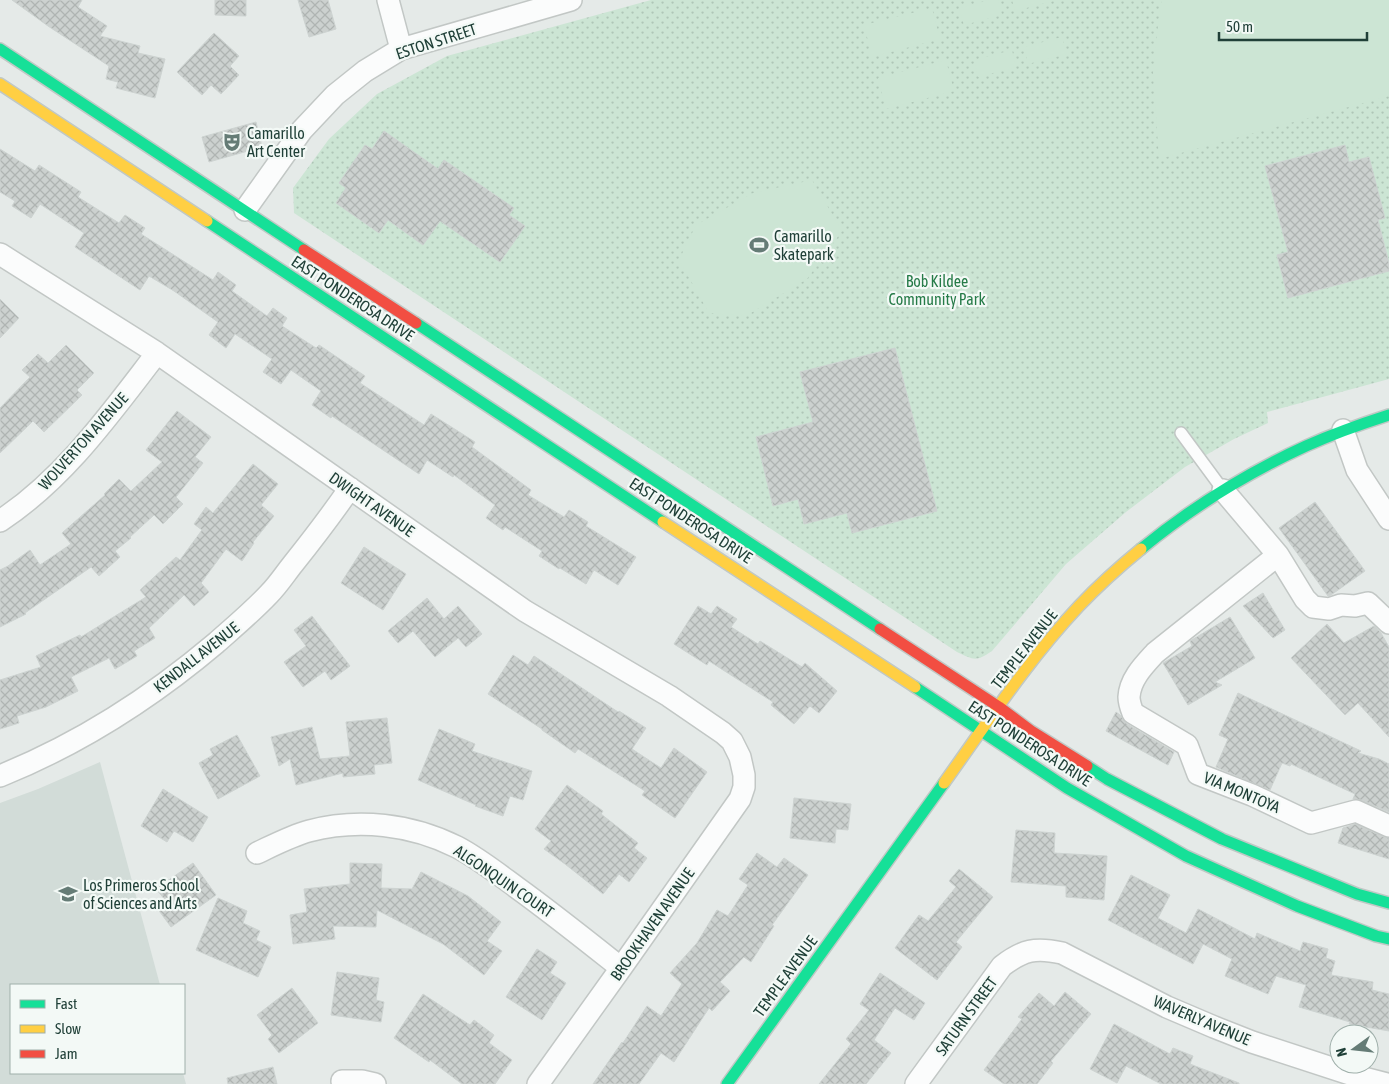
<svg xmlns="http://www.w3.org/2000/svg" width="1389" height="1084" viewBox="0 0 1389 1084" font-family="'Asap Condensed',sans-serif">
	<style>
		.built { fill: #d2dcd8 }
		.grass { fill: url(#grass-dots) }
		.pitch { fill: #cce5d4 }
		.building { fill: url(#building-cross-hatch); stroke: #cdd3d1 }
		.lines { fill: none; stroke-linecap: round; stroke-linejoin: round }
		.lane-casing { stroke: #c2c7c5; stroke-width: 14 }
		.street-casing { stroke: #c2c7c5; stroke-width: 24 }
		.fast-casing { stroke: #c0c8c5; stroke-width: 14 }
		.slow-casing { stroke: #c0c8c5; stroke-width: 14 }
		.jam-casing { stroke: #c0c8c5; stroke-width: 14 }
		.lane { stroke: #fbfcfc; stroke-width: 11 }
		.street { stroke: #fbfcfc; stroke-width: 21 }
		.fast { stroke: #16e098; stroke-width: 11 }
		.slow { stroke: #ffcf43; stroke-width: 11 }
		.jam { stroke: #f24e42; stroke-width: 11 }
		.labels { text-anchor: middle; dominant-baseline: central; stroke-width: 4.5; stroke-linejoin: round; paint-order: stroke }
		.street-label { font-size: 16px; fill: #204038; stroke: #f3f9f6 }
		.poi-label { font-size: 16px; fill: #204038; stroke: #f3f9f6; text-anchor: start }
		.park-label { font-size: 16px; fill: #267b48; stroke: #f3f9f6 }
	</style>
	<defs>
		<pattern id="grass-dots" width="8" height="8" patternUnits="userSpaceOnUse" patternTransform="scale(1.25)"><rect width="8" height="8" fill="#cce5d4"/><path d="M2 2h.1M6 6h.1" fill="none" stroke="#afc6b7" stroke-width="1.8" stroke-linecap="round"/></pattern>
		<pattern id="building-cross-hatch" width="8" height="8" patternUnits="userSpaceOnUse" patternTransform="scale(1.25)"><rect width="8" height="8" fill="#ccd1cf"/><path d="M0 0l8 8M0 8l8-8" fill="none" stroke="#afb4b2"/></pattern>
	</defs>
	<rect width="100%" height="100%" fill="#e5eae8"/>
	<path class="built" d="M100,762L160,985H11V1073H183L186,1084H0V803L38,789Z"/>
	<path class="grass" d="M651,0H1389V379L1267,412L1268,423L1234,439L1185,467L1126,512L1066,564L992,651C976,662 974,660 957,652L294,213L293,188L329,139L377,94L447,56Z"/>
	<path class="pitch" d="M989,0H998L1002,15L964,25L959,8Z
		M1012,0H1053V1L1015,11Z
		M1162,0H1389V96L1159,159L1153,73L1160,7Z
		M932,8L940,39L872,57L864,25Z
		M1062,37L1067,54L1028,64L1024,47Z
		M1012,50L1016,67L978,77L974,60Z
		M946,60L954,91L886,109L878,78Z
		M812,180L842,231L807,279L746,316L709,313L679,260L696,225L753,193Z"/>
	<path class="building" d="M12,0H82L78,7L107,26L100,36L140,46L138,53L165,59L155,98L116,88L118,82L106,79L109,66L48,26Z
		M215,0H246V16L215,15Z
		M298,0H328L336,29L309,37Z
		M214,33L239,56L230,66L239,75L221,94L211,85L202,95L177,72Z
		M256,122L262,147L209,162L202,137Z
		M384,131L438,169L444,160L514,208L509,215L525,226L500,262L440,221L423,245L388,220L379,233L336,203L346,188L339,183L365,145L372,149Z
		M1345,145L1349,162L1369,157L1385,218L1378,220L1389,263V271L1288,298L1277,255L1288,252L1265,166Z
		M0,149L35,171L39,165L81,192L78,197L119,223L125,215L145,228L141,234L213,280L218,272L236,285L232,291L267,316L273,308L287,318L282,326L316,348L319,345L365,376L360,383L424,425L431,414L475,442L472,447L531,490L528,495L564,517L569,510L588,522L586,526L636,557L618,585L594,570L586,584L560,568L559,569L539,556L542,551L505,527L503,530L486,518L495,505L454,475L453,477L427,460L419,474L332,416L331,418L312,405L321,391L291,370L281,384L263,372L272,359L235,334L226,348L209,335L218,322L174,291L149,276L140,290L75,247L84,233L40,204L31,218L12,206L15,201L0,192Z
		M0,299L19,318L0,338Z
		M66,345L94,373L77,390L82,395L44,432L33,421L0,453V408L30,377L22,370L38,354L48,363Z
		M895,348L937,511L852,533L847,513L804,524L798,499L773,506L756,437L813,422L800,372Z
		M177,411L211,437L195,457L203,463L176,497L183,504L163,524L154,515L130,537L131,538L115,551L120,557L99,576L91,567L25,613L26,614L0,627V570L8,566L30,550L40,565L71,544L62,533L105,495L104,494L119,479L131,491L162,462L146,450Z
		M253,464L278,484L261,505L274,516L253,542L254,543L242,561L226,549L201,583L209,592L194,606L184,595L149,628L155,638L134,651L137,656L115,669L109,658L71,677L78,691L46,707L17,716L19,723L0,729V680L41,667L36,656L80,635L81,637L146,597L140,590L176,557L180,560L202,530L194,524L206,507L213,513Z
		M1315,502L1365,571L1331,595L1328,596L1279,528Z
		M364,547L406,574L383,610L341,583Z
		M1263,593L1285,630L1273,638L1243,606Z
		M427,598L444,619L458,606L482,634L466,647L458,638L435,657L413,631L398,643L388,631Z
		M698,606L711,614L717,606L737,619L731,627L758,644L760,641L802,667L805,663L837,691L819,713L810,706L794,724L771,705L773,702L709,661L707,665L674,644Z
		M312,616L350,666L331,680L325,671L303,687L284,662L306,646L294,630Z
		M1230,617L1255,658L1215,682L1222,685L1188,705L1163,663L1192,646L1190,641Z
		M1327,624L1344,643L1374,626L1381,633L1389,647V737L1358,703L1345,715L1291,658Z
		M513,655L528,665L534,656L618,712L619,711L646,728L632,749L661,768L674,748L707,772L675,818L642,795L645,791L578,749L575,753L542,730V729L488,694Z
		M1238,693L1361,751L1358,753L1379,759L1389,764V812L1361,800L1353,799L1355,794L1291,764L1290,766L1282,763L1270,790L1216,767L1228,739L1219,735Z
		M1116,712L1120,715L1127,724L1174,752L1168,765L1106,731Z
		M387,718L392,763L374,765L375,774L343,777V773L296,785L290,759L279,766L271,737L312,727L320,759L350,756L346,722Z
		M439,729L475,744L472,751L532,771L523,800L510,796L503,816L475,806L476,805L418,780Z
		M237,735L260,776L218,799L199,763L213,755L210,749Z
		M567,785L603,811L601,814L638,843L634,848L647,858L629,882L619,874L603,894L565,864L544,849L551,841L535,829Z
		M163,789L208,817L193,842L174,831L167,842L141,826Z
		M794,798L851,804L848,830L836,829L835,843L790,838Z
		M1355,824L1384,837L1389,838V859L1338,843L1343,828Z
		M1016,830L1055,833L1054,853L1107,856L1104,900L1066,897V886L1011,882Z
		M757,853L777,867L784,858L808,875L772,925L774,926L751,962L744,957L720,982L730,991L712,1011L709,1008L674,1062L661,1053L639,1084H593L622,1042L623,1043L647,1006L661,1016L682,984L670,973L697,943L717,910L728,916L748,885L739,879Z
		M193,863L216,895L171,927L157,908L166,901L156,889Z
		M350,863L382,864L381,888L412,889L421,872L468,896L501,922L487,941L502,951L484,975L443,944L377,910L376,927L333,926L335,939L293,944L290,915L307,912L304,889L350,884Z
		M959,869L993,897L956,942L962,947L937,980L895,948L919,915L928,921L956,887L949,881Z
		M1131,875L1170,895L1158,918L1186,933L1198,909L1255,939L1257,933L1300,951L1303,942L1328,949L1326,958L1335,961L1331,975L1373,982L1372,990L1389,994V1031L1349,1024L1350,1022L1299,1007L1306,985L1276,976L1268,994L1225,976L1232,959L1203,944L1193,964L1108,920Z
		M218,898L247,911L243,923L260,931L256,940L271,947L258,977L196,950Z
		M537,949L557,962L550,973L566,983L542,1020L506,997Z
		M337,972L379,978L376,1000L384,1002L381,1022L331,1015Z
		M880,973L925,1003L914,1020L895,1008L874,1040L891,1053L866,1084H819L851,1044L846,1039L869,1010L860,1004Z
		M292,988L318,1023L279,1053L268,1039L272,1035L257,1015Z
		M1065,992L1091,1014L1051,1061L1053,1063L1037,1084H1004L984,1070L1022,1019L1018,1017L1039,993L1054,1006Z
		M423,994L470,1025L474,1020L494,1035L489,1043L512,1060L495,1084H462L430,1060L429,1062L394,1038Z
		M1114,1024L1170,1054L1173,1048L1193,1056L1190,1064L1239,1083V1084H1161L1126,1066L1117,1083L1090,1069Z
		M273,1067L277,1084H228L227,1078Z"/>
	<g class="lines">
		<g class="lane-casing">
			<path id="lane" d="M1181,433L1223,490"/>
		</g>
		<g class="street-casing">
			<path id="street" d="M388,0L401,49
				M245,210L302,130L335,95L365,71L401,49L571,0
				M0,254L157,353L525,611L669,696L723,733L732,741L740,757L744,775V787L740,799L621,968L538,1084
				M1343,430L1357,470L1389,519
				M1223,490L1278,555L1305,599L1313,607L1329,609L1341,605L1355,606L1368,603L1389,623
				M0,521C65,478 110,414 157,353
				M1278,555L1155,653C1144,665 1130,679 1129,697C1129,702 1131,708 1133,713L1187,745L1198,774L1252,795L1311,823L1356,811L1389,826
				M0,776C79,744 151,698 216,643C234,627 252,612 269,594C278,585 285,574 293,564C313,539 332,514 350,488
				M257,853C274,845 291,836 309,831C358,818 411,824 457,847C478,858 497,873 516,887C552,913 587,941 621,968
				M342,1081H362L375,1084
				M916,1084L1002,966C1023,950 1035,947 1062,953L1167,1007L1214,1027L1252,1042L1356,1076L1387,1084"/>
		</g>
		<g class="fast-casing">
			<path id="fast" d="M0,49L304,250
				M207,221L663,522
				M416,323L880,629
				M1141,549C1191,508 1247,473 1306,446C1333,434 1361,424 1389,415
				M915,687L1067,788L1186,856L1297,906L1376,936L1389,939
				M1087,766L1107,779L1222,839L1357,894L1389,903
				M727,1084L944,783"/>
		</g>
		<g class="slow-casing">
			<path id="slow" d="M0,84L207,221
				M663,522L915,687
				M944,783C987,723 1028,660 1079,606C1098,586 1119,567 1141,549"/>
		</g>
		<g class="jam-casing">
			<path id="jam" d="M304,250L416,323
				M880,629L999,707L1031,731L1087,766"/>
		</g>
		<use href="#lane" class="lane"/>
		<use href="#street" class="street"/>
		<use href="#fast" class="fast"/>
		<use href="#slow" class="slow"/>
		<use href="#jam" class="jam"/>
	</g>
	<defs>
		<g id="theatre-bare" transform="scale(1.5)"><path d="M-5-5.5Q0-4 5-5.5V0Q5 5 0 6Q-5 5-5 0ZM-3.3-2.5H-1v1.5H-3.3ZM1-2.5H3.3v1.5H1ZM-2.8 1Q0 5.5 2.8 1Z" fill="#657c76" stroke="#f3f9f6" stroke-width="2.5" paint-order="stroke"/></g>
		<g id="stadium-bare" transform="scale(1.5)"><path d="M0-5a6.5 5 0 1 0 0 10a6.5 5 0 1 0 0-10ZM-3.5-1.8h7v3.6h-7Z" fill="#657c76" stroke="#f3f9f6" stroke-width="2.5" paint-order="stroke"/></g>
		<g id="school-bare" transform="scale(1.5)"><path d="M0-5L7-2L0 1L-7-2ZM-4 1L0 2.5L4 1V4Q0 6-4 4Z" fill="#657c76" stroke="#f3f9f6" stroke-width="2.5" paint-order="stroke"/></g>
	</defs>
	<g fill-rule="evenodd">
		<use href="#theatre-bare" x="232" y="142"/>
		<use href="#stadium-bare" x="759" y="245"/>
		<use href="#school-bare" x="68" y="894"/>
	</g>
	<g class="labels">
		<g class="street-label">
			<text transform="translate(436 41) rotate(-18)">ESTON STREET</text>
			<text transform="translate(353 298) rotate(33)">EAST PONDEROSA DRIVE</text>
			<text transform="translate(83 441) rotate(-48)">WOLVERTON AVENUE</text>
			<text transform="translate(372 504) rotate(35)">DWIGHT AVENUE</text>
			<text transform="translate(691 520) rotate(33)">EAST PONDEROSA DRIVE</text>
			<text transform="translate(1024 649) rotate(-52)">TEMPLE AVENUE</text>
			<text transform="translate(196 657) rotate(-38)">KENDALL AVENUE</text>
			<text transform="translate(1030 743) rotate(33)">EAST PONDEROSA DRIVE</text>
			<text transform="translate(1242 792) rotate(23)">VIA MONTOYA</text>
			<text transform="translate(504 881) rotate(34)">ALGONQUIN COURT</text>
			<text transform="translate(652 924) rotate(-55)">BROOKHAVEN AVENUE</text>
			<text transform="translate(785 976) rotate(-54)">TEMPLE AVENUE</text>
			<text transform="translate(966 1016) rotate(-54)">SATURN STREET</text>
			<text transform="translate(1202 1020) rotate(23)">WAVERLY AVENUE</text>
		</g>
		<g class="poi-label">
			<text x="247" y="133">Camarillo<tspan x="247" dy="18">Art Center</tspan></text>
			<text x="774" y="236">Camarillo<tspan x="774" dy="18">Skatepark</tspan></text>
			<text x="83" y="885">Los Primeros School<tspan x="83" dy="18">of Sciences and Arts</tspan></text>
		</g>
		<g class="park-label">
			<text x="937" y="281">Bob Kildee<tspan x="937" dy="18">Community Park</tspan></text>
		</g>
	</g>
	<rect x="10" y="984" width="175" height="90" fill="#f3f9f6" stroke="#9fafaa"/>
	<rect x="20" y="1000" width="25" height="8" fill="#16e098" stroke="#9fafaa"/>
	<text x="55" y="1009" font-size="15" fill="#204038">Fast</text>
	<rect x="20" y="1025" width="25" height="8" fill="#ffcf43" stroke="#9fafaa"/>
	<text x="55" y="1034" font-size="15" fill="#204038">Slow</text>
	<rect x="20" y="1050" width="25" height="8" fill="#f24e42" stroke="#9fafaa"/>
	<text x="55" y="1059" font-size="15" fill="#204038">Jam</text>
	<g transform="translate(1354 1049) rotate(255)"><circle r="24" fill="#f3f9f6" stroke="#9fafaa"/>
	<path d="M0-4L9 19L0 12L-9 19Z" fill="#657c76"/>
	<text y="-8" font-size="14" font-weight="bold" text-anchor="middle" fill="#204038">N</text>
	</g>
	<path d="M1219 32v8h148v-8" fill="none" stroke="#204038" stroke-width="2.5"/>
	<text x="1226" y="32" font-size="15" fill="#204038" stroke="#f3f9f6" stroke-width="4" paint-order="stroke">50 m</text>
</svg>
